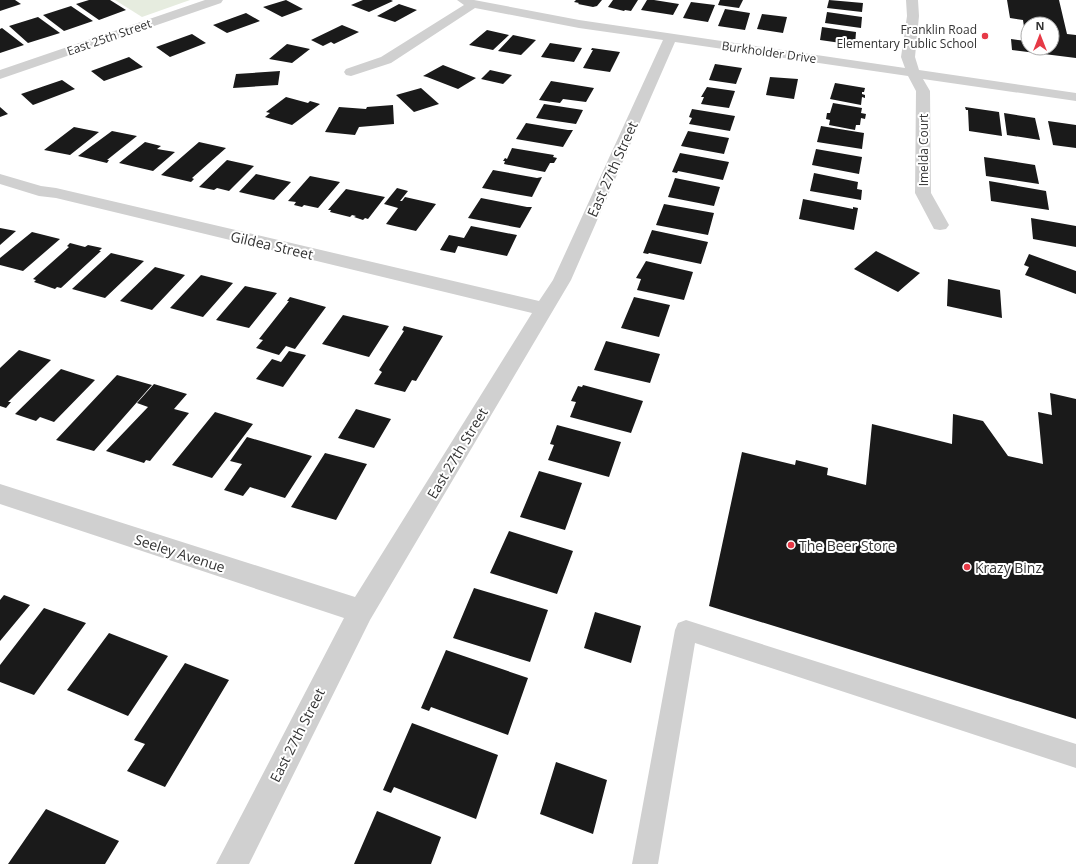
<svg xmlns="http://www.w3.org/2000/svg" width="1076" height="864" viewBox="0 0 1076 864" font-family="'Open Sans',sans-serif">
	<style>
		.green { fill: #e6ecdf }
		.building { fill: #1a1a1a; fill-rule: evenodd }
		.lines { fill: none; stroke-linecap: round; stroke-linejoin: round }
		.service { fill: #d0d0d0; fill-rule: evenodd }
		.minor { fill: #d0d0d0; fill-rule: evenodd }
		.poi-dot { fill: #e63946; stroke: #fff; stroke-width: 1.5 }
		.labels { text-anchor: middle; dominant-baseline: central; stroke-width: 4; stroke-linejoin: round; paint-order: stroke }
		.far-poi-label { font-size: 12px; fill: #333; stroke: #fff; text-anchor: end }
		.far-street-label { font-size: 12px; fill: #333; stroke: #fff }
		.street-label { font-size: 14px; fill: #333; stroke: #fff }
		.poi-label { font-size: 14px; fill: #333; stroke: #fff; text-anchor: start }
	</style>
	<rect width="100%" height="100%" fill="#fff"/>
	<path class="green" d="M115,0H190L142,17Z"/>
	<path class="building" d="M0,0H15L21,4L0,11Z
		M89,0H110L126,10L99,20L76,4Z
		M286,0L303,9L282,17L263,7Z
		M363,0H391L393,1L369,12L351,5Z
		M576,0H602L597,6L593,7L578,4L579,3L574,2Z
		M613,0H638L631,11L625,10L624,11L608,7Z
		M647,0H654L679,4L673,15L641,10Z
		M720,0H743L739,8L718,5Z
		M829,0L863,3L862,12L827,8Z
		M1007,0H1059L1067,34L1076,35V58L1012,50L1011,39L1026,41L1023,20L1010,18ZM1028,24H1052V48H1028Z
		M691,2L715,5L708,22L683,18Z
		M399,4L417,10L395,22L377,16Z
		M71,6L93,21L64,31L43,15Z
		M725,9L750,13L745,30L718,26Z
		M827,12L862,17L861,28L825,23Z
		M246,13L260,21L227,33L213,25Z
		M762,14L787,17L783,33L757,29Z
		M38,17L60,33L28,43L9,26Z
		M342,25L359,32L334,44L331,42L323,46L311,40Z
		M822,27L856,32L855,45L820,40Z
		M2,28L24,45L0,53V29Z
		M487,30L509,35L493,50L469,45Z
		M192,34L206,43L170,57L156,47Z
		M513,35L536,40L521,55L498,51Z
		M550,43L582,48L574,62L541,57Z
		M287,44L310,49L292,63L269,59Z
		M592,48L620,52L610,72L583,68L593,50H591Z
		M129,57L143,67L104,81L91,71Z
		M715,64L742,68L736,84L709,80Z
		M443,65L476,78L458,89L427,77L423,76Z
		M490,70L512,75L503,84L481,79Z
		M280,71L278,85L233,88L236,74Z
		M770,77L798,79L794,99L766,95Z
		M62,80L75,89L33,105L21,94Z
		M551,81L594,88L586,102L563,99L560,103L539,100Z
		M835,83L865,88L864,92H862V94L865,95V98L862,97L861,105L830,99Z
		M707,87L735,91L729,108L701,104L704,97H701Z
		M421,88L439,104L414,112L396,95Z
		M286,97L308,103L310,101L320,104L292,125L265,117L270,113L266,112Z
		M833,103L862,108L861,113L866,114L865,119L861,118L860,125H856L855,130L829,125L830,120L826,119L827,113H830Z
		M544,104L583,110L576,124L536,118Z
		M393,105L394,124L359,127L355,135L325,132L339,107L366,109L367,107Z
		M0,107L8,114L0,117Z
		M965,107L999,112L1002,136L969,131L968,110H966Z
		M692,109L735,116L730,131L689,124L692,118L689,117Z
		M1004,113L1035,118L1040,140L1007,135Z
		M1048,121L1076,125V148L1053,145Z
		M526,123L568,130H573L563,147L516,139Z
		M821,126L864,133L862,149L817,142Z
		M74,127L99,132L70,155L44,150Z
		M112,131L137,136L107,160H109L107,163L78,156Z
		M688,131L729,138L724,154L681,146Z
		M145,142L161,146L157,149L175,152L153,171L119,163Z
		M199,142L226,148L192,178L194,179L191,182L161,175Z
		M512,148L554,155L553,157L557,158L554,163H550L545,172L504,164L505,161H503L505,158L507,159Z
		M816,149L862,157L859,174L812,165Z
		M680,153L729,162L723,180L678,171L677,173L672,172Z
		M984,157L1035,165L1039,184L986,176Z
		M227,160L254,166L229,191L217,188L214,190L199,187Z
		M493,170L537,178L542,177L532,197L482,188Z
		M814,173L858,182L857,189L862,190L861,200L810,191Z
		M256,174L291,182L274,200L239,192Z
		M310,176L340,182L318,208L304,205L302,207L294,205L296,202L288,201Z
		M675,178L720,187L714,206L668,197Z
		M989,181L1046,191L1049,210L991,201Z
		M397,188L408,191L400,201H402L405,197L436,204L416,231L386,224L398,208L384,204Z
		M346,189L385,197L368,219L365,218L363,220L354,217L356,216L352,215L350,217L330,212L331,210H328Z
		M481,198L527,207H532L520,228L468,218Z
		M803,199L853,209V207L858,208L854,230L799,219Z
		M664,204L714,213L708,235L656,225Z
		M1031,218L1076,226V247L1033,239Z
		M471,226L517,235L507,256L458,246L455,253L440,250L449,235L464,238Z
		M0,228L16,231L0,245Z
		M652,230L708,242L701,264L649,253L648,254L643,253Z
		M32,232L60,239L23,271L0,265V258Z
		M70,243L85,247L88,245L102,248L99,251H101L61,288L57,287L55,289L34,282L36,280L33,279L69,247L67,246Z
		M876,251L920,273L898,292L854,269Z
		M111,253L144,261L105,298L72,289Z
		M1029,254L1076,271V294L1025,275L1029,267L1024,265Z
		M646,261L693,272L684,300L637,290L641,279L636,278Z
		M155,267L185,275L152,310L120,301Z
		M201,275L233,283L203,317L170,308Z
		M948,279L1000,290L1002,318L947,306Z
		M245,286L277,293L249,328L216,320Z
		M290,297L326,307L295,349L286,346L279,355L256,348L263,340L259,339L289,301H287Z
		M634,297L670,305L659,337L621,328Z
		M343,315L389,326L369,357L322,344Z
		M404,326L443,336L416,381L412,380L405,392L374,384L382,372L379,370L404,331L402,330Z
		M606,341L660,354L650,383L594,370Z
		M19,350L51,360L8,402H11L6,408L0,406V368Z
		M289,351L306,355L283,387L256,379L272,359L281,362Z
		M61,369L95,380L54,422L40,417L36,421L15,414Z
		M117,375L152,385L94,451L56,440Z
		M154,384L187,394L174,409L189,413L150,461L146,460L144,463L106,451L148,407L137,403Z
		M583,385L643,401L631,433L570,417L576,402L571,401L578,386L582,387Z
		M1050,393L1076,399V719L709,606L742,452L795,465L796,460L828,468L827,475L866,485L872,424L952,444L953,414L983,421L1008,456L1043,464L1038,412L1052,415Z
		M356,409L391,419L374,448L338,438Z
		M215,412L253,424L212,478L172,465Z
		M557,425L621,442L609,477L548,460L554,445L550,444Z
		M247,437L312,456L285,498L250,487L243,496L224,490L242,464L230,461Z
		M325,453L367,464L336,520L291,507Z
		M539,471L582,483L565,530L520,517Z
		M509,531L573,551L557,594L490,573Z
		M474,588L548,610L530,662L453,638Z
		M4,595L30,605L0,641V600Z
		M44,608L86,623L34,695L0,682V665Z
		M595,612L641,626L631,663L584,648Z
		M109,633L168,656L128,716L67,690Z
		M446,650L528,678L508,735L431,707L429,711L421,708Z
		M185,663L229,680L165,787L127,771L145,744L134,740Z
		M412,723L498,755L476,819L394,787L391,793L383,790Z
		M556,762L607,780L593,834L540,814Z
		M46,809L119,841L105,864H8Z
		M377,811L441,837L431,864H354Z"/>
	<g class="lines">
		<path class="service" d="M686,620L1076,744V768L695,643L658,864H632L675,630L678,623Z"/>
		<path class="minor" d="M205,0H223L221,3L0,79V70Z
			M457,0H474L579,20L905,68L901,57L907,16L906,0H918L919,16L915,57L919,70L1076,93V101L923,79L930,91L931,193L949,225L946,229L940,230L934,229L915,193L916,91L908,76L675,42L571,280L370,620L249,864H216L344,618L0,504V484L355,597L532,313L56,198L39,196L0,184V174L41,186L56,188L539,301L553,280L663,40L579,28L475,8L391,63L351,76L346,75L344,72L346,69L381,57L464,5Z"/>
	</g>
	<g class="poi-dot">
		<circle cx="985" cy="36" r="4"/>
		<circle cx="791" cy="545" r="4"/>
		<circle cx="967" cy="567" r="4"/>
	</g>
	<g class="labels">
		<g class="far-poi-label">
			<text x="977" y="29">Franklin Road<tspan x="977" dy="14">Elementary Public School</tspan></text>
		</g>
		<g class="far-street-label">
			<text transform="translate(109 37) rotate(-19)">East 25th Street</text>
			<text transform="translate(769 52) rotate(8)">Burkholder Drive</text>
			<text transform="translate(923 150) rotate(-90)">Imelda Court</text>
		</g>
		<g class="street-label">
			<text transform="translate(612 169) rotate(-66)">East 27th Street</text>
			<text transform="translate(272 245) rotate(13)">Gildea Street</text>
			<text transform="translate(457 453) rotate(-59)">East 27th Street</text>
			<text transform="translate(180 553) rotate(18)">Seeley Avenue</text>
			<text transform="translate(297 735) rotate(-63)">East 27th Street</text>
		</g>
		<g class="poi-label">
			<text x="799" y="545">The Beer Store</text>
			<text x="975" y="567">Krazy Binz</text>
		</g>
	</g>
	<g transform="translate(1040 36)"><circle r="19" fill="#ffffff" stroke="#adadad"/>
	<path d="M0-3L7 15L0 10L-7 15Z" fill="#e63946"/>
	<text y="-6" font-size="11" font-weight="bold" text-anchor="middle" fill="#333333">N</text>
	</g>
</svg>
